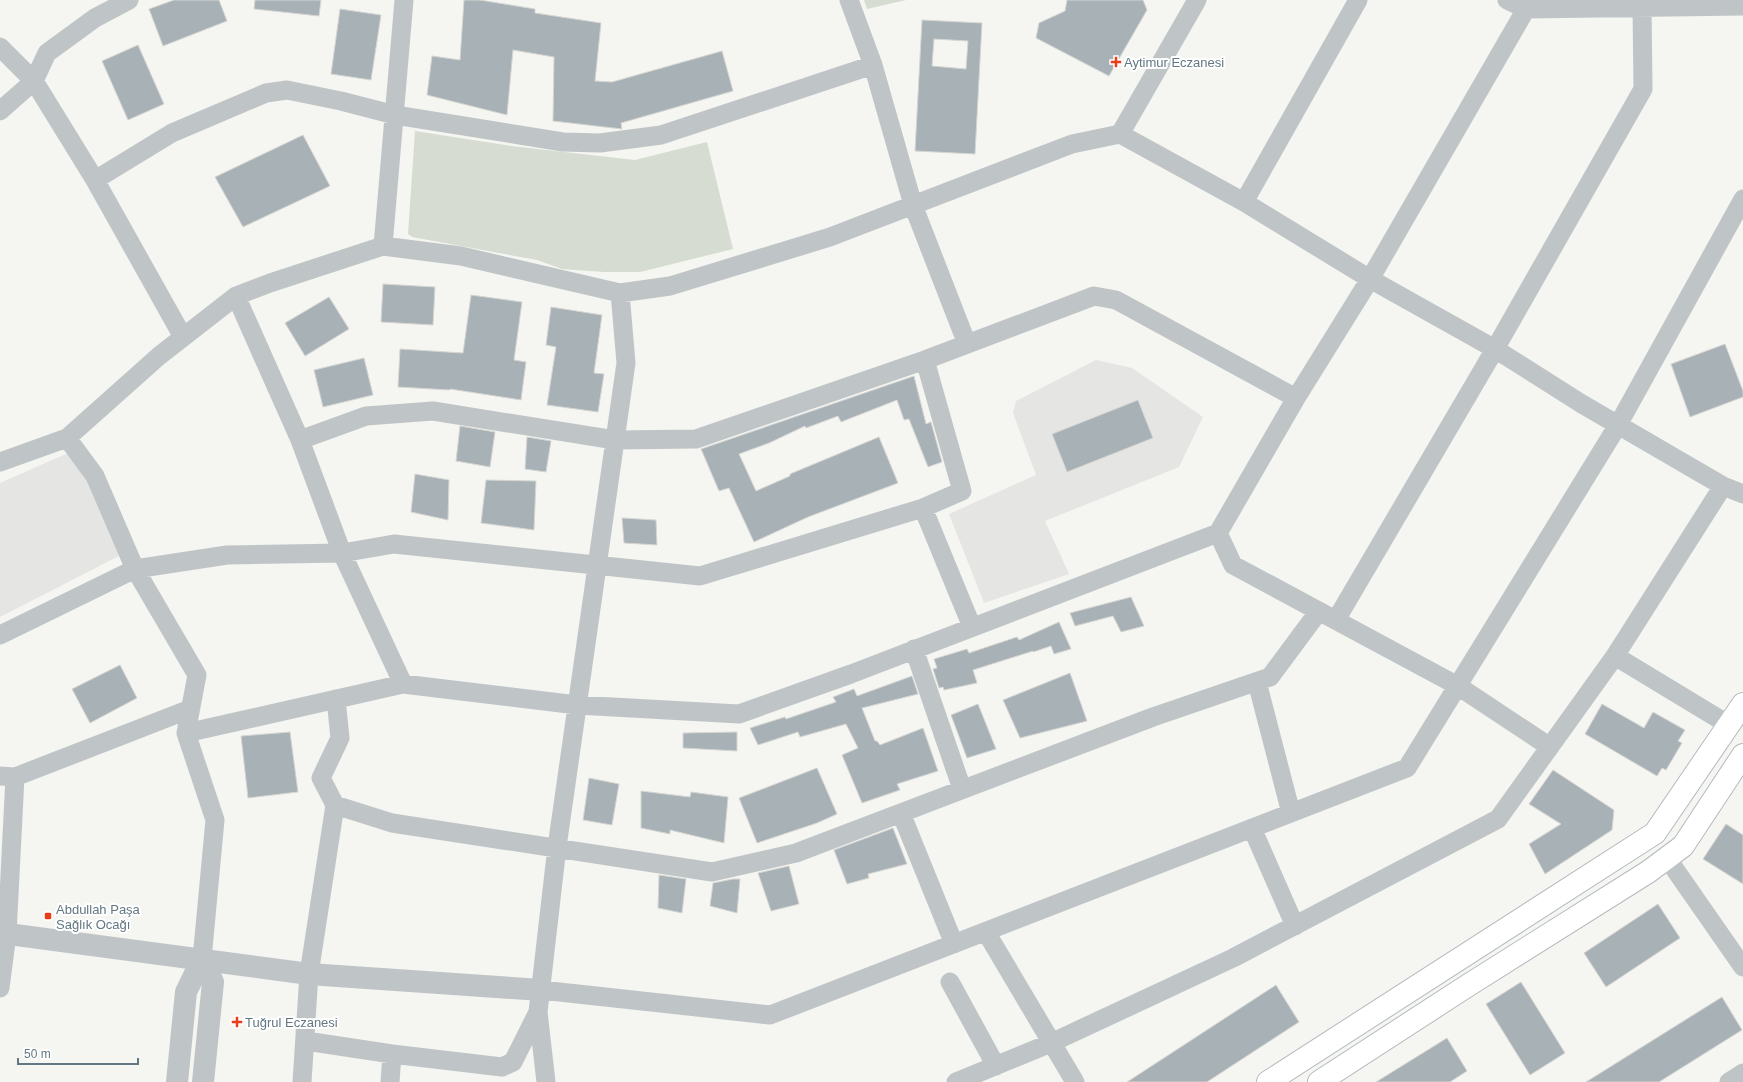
<svg xmlns="http://www.w3.org/2000/svg" width="1743" height="1082" viewBox="0 0 1743 1082" font-family="Arial,sans-serif">
	<style>
		.built { fill: #e5e6e4 }
		.green { fill: #d6dcd1 }
		.building { fill: #a8b2b6; stroke: #d6d6d3; fill-rule: evenodd }
		.lines { fill: none; stroke-linecap: round; stroke-linejoin: round }
		.secondary-casing { stroke: #b4babe; stroke-width: 24 }
		.minor { stroke: #bfc5c7; stroke-width: 19 }
		.tertiary { stroke: #bfc5c7; stroke-width: 22 }
		.secondary { stroke: #fff; stroke-width: 22 }
		.poi-dot { fill: #ea3d1b; stroke: #fff; stroke-width: 1.5 }
		.labels { text-anchor: middle; dominant-baseline: central; stroke-width: 4; stroke-linejoin: round; paint-order: stroke }
		.poi-label { font-size: 13px; fill: #627783; stroke: #fff; text-anchor: start }
	</style>
	<rect width="100%" height="100%" fill="#f5f5f1"/>
	<path class="built" d="M1096,360L1132,368L1203,417L1179,467L1045,521L1069,574L984,603L949,514L1036,475L1013,413L1016,401Z
		M66,454L79,463L121,555L0,617V483Z"/>
	<path class="green" d="M864,0H906L867,9Z
		M415,131L511,146L635,160L707,142L733,249L640,272H604L562,269L537,260L412,237L408,234Z"/>
	<path class="building" d="M174,0H219L227,21L163,46L149,9Z
		M255,0H321L319,16L254,9Z
		M464,0H480L535,9V13L601,23L595,81L612,82L722,51L733,91L621,123L622,129L553,121L554,57L513,50L507,115L427,95L432,56L460,60Z
		M1067,0H1143L1147,10L1109,76L1036,38L1039,23L1065,11Z
		M340,9L381,15L371,80L331,74Z
		M922,20L982,23L975,154L915,151ZM934,39L968,41L966,69L932,66Z
		M138,45L164,104L128,120L102,61Z
		M303,135L330,186L243,227L215,177Z
		M383,284L435,287L433,325L381,322Z
		M471,295L522,302L514,360L526,362L521,400L450,389V390L398,387L400,349L463,353Z
		M329,297L349,329L305,356L285,323Z
		M551,307L602,315L594,373L604,374L598,412L547,405L556,347L546,345Z
		M1725,344L1743,391V397L1690,417L1671,364Z
		M364,358L373,395L323,407L314,370Z
		M914,376L926,424L931,422L942,462L928,467L909,419L904,420L897,400L841,422L838,416L806,428L805,426L769,443L739,454L756,491L790,476V474L879,437L898,483L808,517L754,542L729,488L719,491L701,449Z
		M1138,400L1153,438L1067,472L1052,434Z
		M460,426L495,432L490,467L456,461Z
		M527,437L551,441L546,472L525,469Z
		M415,474L449,480L448,520L411,512Z
		M486,480L536,481L534,530L481,523Z
		M622,518L656,520L657,545L624,543Z
		M1131,597L1144,626L1121,632L1113,616L1075,626L1070,613Z
		M1059,622L1071,649L1054,654L1051,646L1033,652V651L973,670L977,683L944,690L943,687L939,688L933,669L937,668L934,659L967,649L969,653L1017,637L1019,640Z
		M120,665L137,698L90,723L72,689Z
		M1070,673L1087,721L1020,738L1003,700Z
		M912,676L918,694L862,708L875,741H877L880,745L923,728L938,771L897,784L900,790L862,803L842,755L858,748L846,724L800,737L798,732L758,745L750,728L785,717L786,719L836,702L833,697L854,689L857,696Z
		M978,704L996,749L967,758L951,715Z
		M1602,704L1644,728L1653,712L1685,730L1678,741L1682,743L1666,770L1662,768L1657,776L1585,734Z
		M290,732L298,792L248,798L241,736Z
		M737,732V751L683,748V733Z
		M817,768L837,814L817,823L757,843L739,798Z
		M1553,770L1614,810L1612,830L1545,874L1529,844L1561,824L1529,804Z
		M589,778L619,784L612,825L583,820Z
		M641,791L690,797L691,792L728,797L724,843L670,830V834L641,828Z
		M1726,824L1743,835V884L1703,859Z
		M893,828L907,864L868,874L869,878L847,884L834,850Z
		M789,866L799,904L771,911L758,873Z
		M659,875L686,879L682,913L658,908Z
		M733,879H740L737,913L710,906L713,883Z
		M1658,904L1680,938L1606,987L1584,953Z
		M1521,982L1565,1053L1530,1075L1486,1004Z
		M1276,985L1299,1022L1207,1082H1127Z
		M1722,997L1742,1030L1659,1082H1586Z
		M1447,1038L1467,1071L1450,1082H1376Z"/>
	<g class="lines">
		<g class="secondary-casing">
			<path id="secondary" d="M1268,1082L1655,833L1743,704
				M1319,1082L1467,986L1648,872L1683,846L1743,755"/>
		</g>
		<path class="minor" d="M849,0L873,65L913,205L967,344
			M1507,0L1526,9
			M0,47L34,81L95,180L183,337
			M0,111L34,81L47,53L95,18L129,0
			M1120,134L1197,0
			M95,180L172,133L266,93L287,90L341,101L395,115L563,142L600,143L661,135L873,65
			M1244,202L1358,0
			M383,246L404,0
			M236,296L300,440L342,553L403,684L577,705L739,714L851,674L1218,533L1296,398L1370,279L1526,9L1743,6
			M925,360L962,491L923,508L972,627
			M67,438L159,356L236,296L270,283L383,246L461,256L620,293L670,286L830,237L1072,144L1120,134L1244,202L1370,279L1495,349L1582,404L1723,486L1743,494
			M300,440L366,416L433,411L615,440L696,439L925,360L1094,296L1116,300L1296,398
			M0,462L67,438L95,476L135,569L227,555L342,553L394,544L700,576L923,508
			M1218,533L1233,565L1458,686L1550,747
			M1336,620L1495,349L1643,89L1642,7
			M0,635L135,569L197,675L186,733
			M914,649L962,789
			M1615,656L1729,725
			M1257,682L1291,813
			M0,776L15,777L190,709
			M335,805L392,823L712,872L796,853L1153,717L1270,677L1319,611
			M901,813L954,944
			M1252,828L1295,926
			M1667,858L1743,967
			M986,932L1075,1082
			M202,959L215,820L186,733L403,684
			M950,982L996,1066
			M0,988L7,934L15,777
			M541,990L770,1015L1407,768L1618,425L1743,199
			M306,1041L392,1054L502,1067L513,1062L538,1012
			M302,1082L309,974L335,805L321,778L340,738L336,699
			M390,1082L392,1054
			M546,1082L538,1012L557,847L626,363L620,293
			M956,1082L1051,1043L1233,958L1498,819L1615,656L1723,486
			M1729,1082L1743,1073"/>
		<path class="tertiary" d="M0,933L309,974L541,990
			M202,959L213,982L203,1082
			M177,1082L186,992L202,959"/>
		<use href="#secondary" class="secondary"/>
	</g>
	<g class="poi-dot">
		<path d="M1114 56h4v4h4v4h-4v4h-4v-4h-4v-4h4z"/>
		<rect x="44" y="912" width="8" height="8" rx="2"/>
		<path d="M235 1016h4v4h4v4h-4v4h-4v-4h-4v-4h4z"/>
	</g>
	<g class="labels">
		<g class="poi-label">
			<text x="1124" y="62">Aytimur Eczanesi</text>
			<text x="56" y="909">Abdullah Paşa<tspan x="56" dy="15">Sağlık Ocağı</tspan></text>
			<text x="245" y="1022">Tuğrul Eczanesi</text>
		</g>
	</g>
	<path d="M18 1058v6h120v-6" fill="none" stroke="#627783" stroke-width="2"/>
	<text x="24" y="1058" font-size="12" fill="#627783" stroke="#ffffff" stroke-width="3" paint-order="stroke">50 m</text>
</svg>
